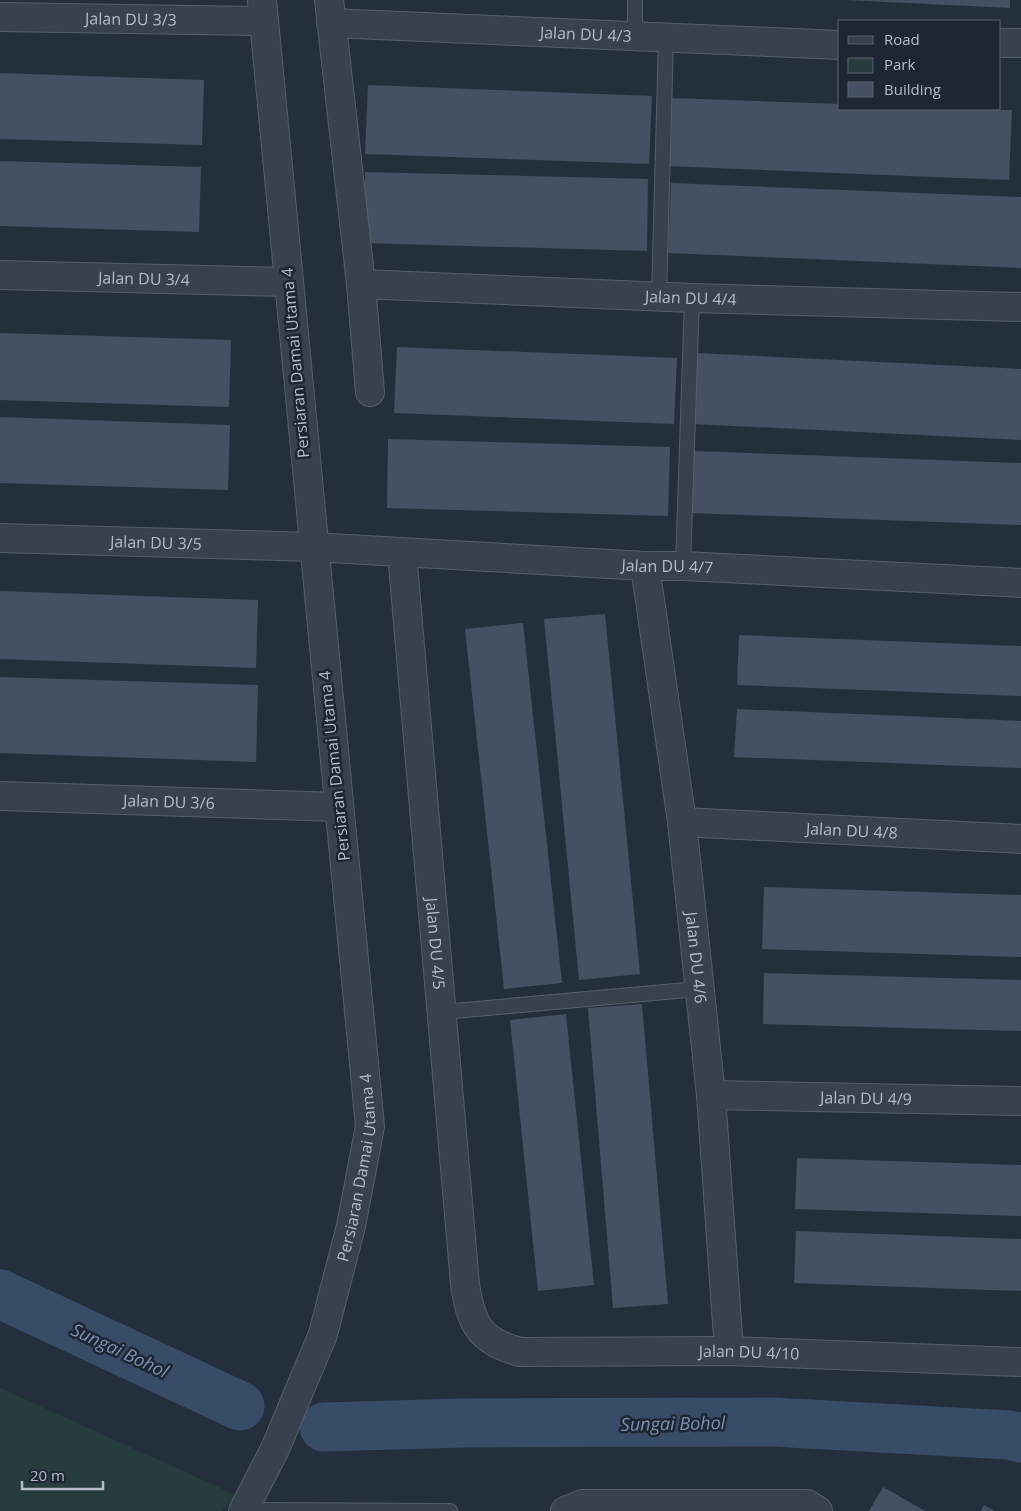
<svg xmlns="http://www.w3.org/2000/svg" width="1021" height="1511" viewBox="0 0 1021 1511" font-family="'Open Sans',sans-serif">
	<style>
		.green { fill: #263c3f }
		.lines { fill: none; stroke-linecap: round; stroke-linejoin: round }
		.river { stroke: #394c67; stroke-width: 49 }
		.building { fill: #455162 }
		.lane-casing { stroke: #565f6c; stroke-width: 16 }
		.street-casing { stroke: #565f6c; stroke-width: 30 }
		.lane { stroke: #38414e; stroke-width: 14 }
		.street { stroke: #38414e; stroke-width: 28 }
		.labels { text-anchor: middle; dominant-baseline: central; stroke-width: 5; stroke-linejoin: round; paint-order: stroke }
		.street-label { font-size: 16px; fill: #b4bcc9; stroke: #1d2633 }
		.water-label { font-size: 18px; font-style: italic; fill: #7c92b1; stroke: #1d2633 }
	</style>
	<rect width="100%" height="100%" fill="#242f3e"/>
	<path class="green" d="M0,1388L236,1495L222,1511H0Z"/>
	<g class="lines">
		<path class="river" d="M0,1294L240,1406
			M324,1427L463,1423L772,1422L1009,1435L1021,1438"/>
	</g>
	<path class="building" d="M846,0H1010V8Z
		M0,73L204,80L202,145L0,139Z
		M368,85L652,96L649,164L365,154Z
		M670,98L840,104V109L1012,110L1009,180L667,166Z
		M0,161L201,167L199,232L0,226Z
		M365,172L648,179L647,251L364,243Z
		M671,183L1021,197V268L668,253Z
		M0,333L231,340L229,407L0,400Z
		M397,347L677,358L674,424L394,413Z
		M697,353L1021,369V440L693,424Z
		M0,417L230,425L228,490L0,483Z
		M388,439L670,447L668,516L387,508Z
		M693,451L1021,463V525L691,513Z
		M0,591L258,600L256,668L0,659Z
		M605,614L640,974L579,980L544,619Z
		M523,623L562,983L504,989L465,629Z
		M739,635L1021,646V696L737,685Z
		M0,677L258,685L256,762L0,753Z
		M737,709L1021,721V768L734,757Z
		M764,887L1021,895V957L762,949Z
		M764,973L1021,980V1031L763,1024Z
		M642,1004L668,1304L613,1308L588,1008Z
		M566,1014L594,1285L538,1291L510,1020Z
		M797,1158L1021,1165V1216L795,1209Z
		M796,1231L1021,1239V1291L794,1283Z
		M883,1487L925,1511H869Z
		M984,1505L995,1511H981Z"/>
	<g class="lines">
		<g class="lane-casing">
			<path id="lane" d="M635,35V0
				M659,296L666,37
				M683,566L692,298
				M443,1012L698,989
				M243,1510L450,1511"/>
		</g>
		<g class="street-casing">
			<g id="street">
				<path d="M329,0L361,284L370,392"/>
				<path id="s1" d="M0,17L264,21"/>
				<path id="s2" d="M331,23L840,45"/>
				<path d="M1000,43H1021"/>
				<path id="s3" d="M0,275L288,282"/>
				<path id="s4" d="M361,284L692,298L1021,307"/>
				<path id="s5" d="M0,538L313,547L645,566H683L1021,583"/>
				<path id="s6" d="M402,553L465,1284C471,1324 479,1341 520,1352L729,1351L1021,1362"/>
				<path id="s7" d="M645,566L682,822L711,1095L729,1351"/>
				<path id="s8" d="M0,796L338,807"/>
				<path id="s9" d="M682,822L1021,839"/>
				<path id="s10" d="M711,1095L1021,1101"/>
				<path id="s11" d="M243,1511L275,1449L323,1334L351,1226L370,1126L262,0"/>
				<path d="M565,1511L582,1504H807L818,1511"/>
			</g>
		</g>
		<use href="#lane" class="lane"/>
		<use href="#street" class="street"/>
	</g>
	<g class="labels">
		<g class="street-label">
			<text stroke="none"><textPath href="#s1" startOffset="131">Jalan DU 3/3</textPath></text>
			<text stroke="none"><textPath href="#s2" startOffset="255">Jalan DU 4/3</textPath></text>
			<text stroke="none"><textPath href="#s3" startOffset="144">Jalan DU 3/4</textPath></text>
			<text stroke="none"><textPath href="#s4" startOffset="330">Jalan DU 4/4</textPath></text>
			<text transform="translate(295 363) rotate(-95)">Persiaran Damai Utama 4</text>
			<text stroke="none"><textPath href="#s5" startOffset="156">Jalan DU 3/5</textPath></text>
			<text stroke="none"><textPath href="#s5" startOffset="668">Jalan DU 4/7</textPath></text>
			<text transform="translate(334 766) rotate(-96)">Persiaran Damai Utama 4</text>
			<text stroke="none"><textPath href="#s8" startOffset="169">Jalan DU 3/6</textPath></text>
			<text stroke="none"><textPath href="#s9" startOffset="170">Jalan DU 4/8</textPath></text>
			<text stroke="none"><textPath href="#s6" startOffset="392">Jalan DU 4/5</textPath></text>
			<text stroke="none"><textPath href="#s7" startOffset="395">Jalan DU 4/6</textPath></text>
			<text stroke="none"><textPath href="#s10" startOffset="155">Jalan DU 4/9</textPath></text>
			<text stroke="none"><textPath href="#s11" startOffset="365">Persiaran Damai Utama 4</textPath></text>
			<text stroke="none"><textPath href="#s6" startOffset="1058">Jalan DU 4/10</textPath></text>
		</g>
		<g class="water-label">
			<text transform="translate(120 1350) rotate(25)">Sungai Bohol</text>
			<text transform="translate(673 1423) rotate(-1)">Sungai Bohol</text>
		</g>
	</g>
	<rect x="838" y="20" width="162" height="90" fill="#1d2633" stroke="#59626f"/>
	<rect x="848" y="36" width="25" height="8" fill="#38414e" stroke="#59626f"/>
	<text x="884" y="45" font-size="15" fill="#b4bcc9">Road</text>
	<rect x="848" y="58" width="25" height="15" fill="#263c3f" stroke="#59626f"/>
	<text x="884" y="70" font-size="15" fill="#b4bcc9">Park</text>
	<rect x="848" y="82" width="25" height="15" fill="#455162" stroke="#59626f"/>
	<text x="884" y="95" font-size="15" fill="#b4bcc9">Building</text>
	<path d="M22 1481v8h81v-8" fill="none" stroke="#b4bcc9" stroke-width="2.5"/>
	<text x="30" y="1481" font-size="15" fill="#b4bcc9" stroke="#1d2633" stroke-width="4" paint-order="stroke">20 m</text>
</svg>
